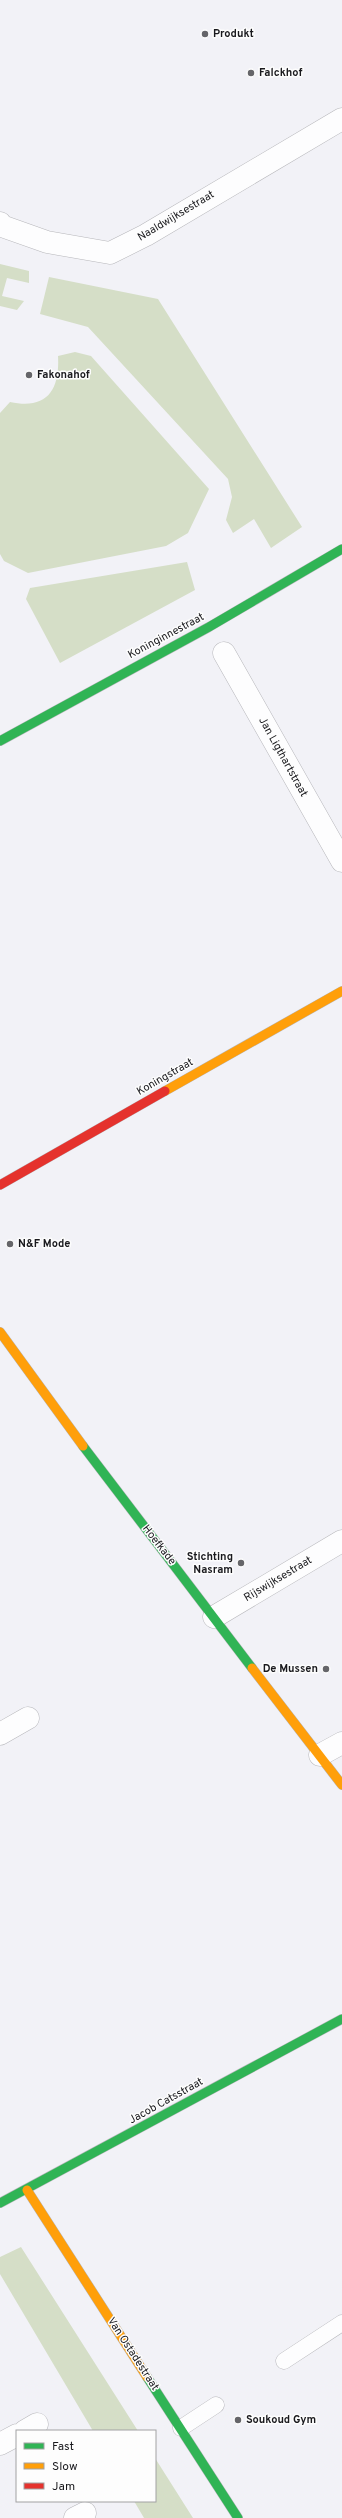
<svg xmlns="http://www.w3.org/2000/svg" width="342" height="2518" viewBox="0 0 342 2518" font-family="Overpass,sans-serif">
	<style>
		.green { fill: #d5dec7 }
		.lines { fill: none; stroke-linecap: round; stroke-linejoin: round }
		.lane-casing { stroke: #b7b7bb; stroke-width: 17 }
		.street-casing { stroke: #b7b7bb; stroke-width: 23 }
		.fast-casing { stroke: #b7b7bb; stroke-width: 10 }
		.slow-casing { stroke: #b7b7bb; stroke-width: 10 }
		.jam-casing { stroke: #b7b7bb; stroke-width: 10 }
		.lane { stroke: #fdfdfe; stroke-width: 16 }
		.street { stroke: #fdfdfe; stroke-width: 22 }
		.fast { stroke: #30b455; stroke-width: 9 }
		.slow { stroke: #ff9f0a; stroke-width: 9 }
		.jam { stroke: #e5322d; stroke-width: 9 }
		.poi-dot { fill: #656569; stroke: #fdfdfd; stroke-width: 1.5 }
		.labels { text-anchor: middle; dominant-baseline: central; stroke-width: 3; stroke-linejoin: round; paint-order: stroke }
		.poi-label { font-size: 11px; font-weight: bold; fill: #19191d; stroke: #fdfdfd; text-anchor: start }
		.street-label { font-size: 11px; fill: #19191d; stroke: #fdfdfd }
	</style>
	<rect width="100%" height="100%" fill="#f2f2f7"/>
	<path class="green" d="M0,264L29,271V283L7,278L2,296L24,301L17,310L0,306Z
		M49,277L158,299L302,527L271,548L254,519L233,533L226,520L232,497L228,479L88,327L40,314Z
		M75,352L91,356L209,489L188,533L166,546L28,573L4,561L0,554V413L10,402C47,410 60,390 58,356Z
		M187,562L195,590L60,663L26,599L30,588Z
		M21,2247L138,2431H93L0,2274V2257Z
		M155,2458L193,2518H144L134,2501H155Z"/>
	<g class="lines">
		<g class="lane-casing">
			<path id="lane" d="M284,2361L342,2323
				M181,2428L216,2405"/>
		</g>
		<g class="street-casing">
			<path id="street" d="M0,223L2,226L47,242L110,253L146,235L342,119
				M224,653L342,861
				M214,1617L342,1541
				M0,1734L28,1718
				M320,1755L342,1743
				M25,2431L37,2424
				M0,2444L17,2435
				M75,2518L85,2513"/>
		</g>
		<g class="fast-casing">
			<path id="fast" d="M0,741L209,627L342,549
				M83,1446L252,1668
				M0,2203L342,2019
				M147,2377L238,2518"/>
		</g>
		<g class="slow-casing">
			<path id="slow" d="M165,1091L342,991
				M0,1332L83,1446
				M252,1668L342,1785
				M27,2190L147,2377"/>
		</g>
		<g class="jam-casing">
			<path id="jam" d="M0,1185L165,1091"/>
		</g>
		<use href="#lane" class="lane"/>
		<use href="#street" class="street"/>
		<use href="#fast" class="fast"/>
		<use href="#slow" class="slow"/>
		<use href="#jam" class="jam"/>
	</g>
	<g class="poi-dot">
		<circle cx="205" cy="34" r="4"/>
		<circle cx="251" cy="73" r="4"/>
		<circle cx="29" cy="375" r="4"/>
		<circle cx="10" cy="1244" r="4"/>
		<circle cx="241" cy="1563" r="4"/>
		<circle cx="326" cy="1669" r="4"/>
		<circle cx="238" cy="2420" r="4"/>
	</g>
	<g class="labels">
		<g class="poi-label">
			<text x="213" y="34">Produkt</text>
			<text x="259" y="73">Falckhof</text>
			<text x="37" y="375">Fakonahof</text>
			<text x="18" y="1244">N&amp;F Mode</text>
			<text x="233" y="1557" text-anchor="end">Stichting<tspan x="233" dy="13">Nasram</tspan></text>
			<text x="318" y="1669" text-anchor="end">De Mussen</text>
			<text x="246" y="2420">Soukoud Gym</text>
		</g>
		<g class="street-label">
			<text transform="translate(176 216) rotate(-31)">Naaldwijksestraat</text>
			<text transform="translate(166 636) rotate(-28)">Koninginnestraat</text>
			<text transform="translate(283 757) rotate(61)">Jan Ligthartstraat</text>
			<text transform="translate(165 1077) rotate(-30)">Koningstraat</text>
			<text transform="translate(159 1545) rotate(52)">Hoefkade</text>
			<text transform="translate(278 1579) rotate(-31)">Rijswijksestraat</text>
			<text transform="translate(166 2101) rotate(-29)">Jacob Catsstraat</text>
			<text transform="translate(133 2354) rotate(57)">Van Ostadestraat</text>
		</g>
	</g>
	<rect x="16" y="2430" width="140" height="72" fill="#fdfdfd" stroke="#a2a2a3"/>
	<rect x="24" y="2443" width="20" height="6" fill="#30b455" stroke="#a2a2a3"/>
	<text x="52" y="2450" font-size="12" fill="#19191d">Fast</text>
	<rect x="24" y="2463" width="20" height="6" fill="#ff9f0a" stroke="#a2a2a3"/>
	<text x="52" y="2470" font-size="12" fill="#19191d">Slow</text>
	<rect x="24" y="2483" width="20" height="6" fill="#e5322d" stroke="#a2a2a3"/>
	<text x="52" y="2490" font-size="12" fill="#19191d">Jam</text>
</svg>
